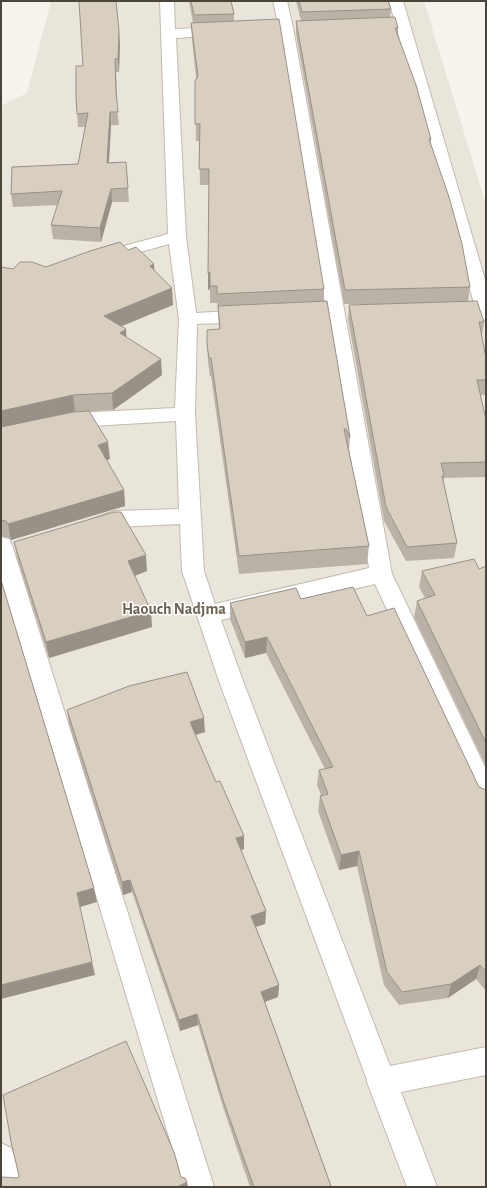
<svg xmlns="http://www.w3.org/2000/svg" width="487" height="1188" viewBox="0 0 487 1188" font-family="'Alegreya Sans',sans-serif">
	<style>
		.residential { fill: #eae5da }
		.lines { fill: none; stroke-linecap: round; stroke-linejoin: round }
		.minor-casing { stroke: #c2bbae; stroke-width: 2 }
		.minor { fill: #fff; fill-rule: evenodd }
		.wall { fill: #bab2a6 }
		.shaded-wall { fill: #979187 }
		.building { fill: #d8cfc1; stroke: #979187 }
		.labels { text-anchor: middle; dominant-baseline: central; stroke-width: 3; stroke-linejoin: round; paint-order: stroke }
		.quarter-label { font-size: 16px; font-weight: bold; fill: #6e6250; stroke: #fff }
	</style>
	<rect width="100%" height="100%" fill="#f6f3ec"/>
	<path class="residential" d="M51,1H424L486,205V1187H1V106L27,93Z"/>
	<g class="lines">
		<g class="minor-casing">
			<path id="minor" d="M160,1H174L175,29L221,27L226,28L228,31L226,34L221,35L176,38L186,237L196,313L247,310L253,312L256,316L253,320L247,322L197,324L195,414L204,571L215,604L369,568L279,28L273,1H287L293,28L392,574L486,769V805L477,801L375,584L221,620L243,681L390,1066L486,1047V1075L401,1092L437,1187H407L367,1082V1080L219,681L182,571L180,524L115,527L96,533L89,530L85,525L89,520L115,511L179,509L176,421L75,427L65,429L58,427L55,422L58,417L75,413L175,408L179,319L169,244L108,261L102,260L99,256L102,252L168,234Z
				M389,1H403L486,283V320L480,318L477,314Z
				M1,537L9,539L12,545L214,1187H184L1,580Z
				M1,1143L11,1148L16,1158L22,1187H1Z"/>
		</g>
		<use href="#minor" class="minor"/>
	</g>
	<path class="wall" d="M189,1H231L234,14V21L324,289V301L350,437L349,451L369,546L367,564L239,574L211,376L210,377L208,362L207,344L219,329L218,310L217,303H210V289L208,290L209,185H200L199,141H196L195,81L196,78L192,39L191,23H193Z
		M296,1H388L391,9L390,17L398,28V35L431,139V145L470,287L468,301L484,322L482,336L486,358V395H480L486,420V477L444,478L443,483L457,543L454,558L406,561L384,521L348,319L349,305L374,304H344L296,34V21H301Z
		M120,44L119,72H116V99L119,125H111L109,163L127,175L129,202H112L101,242L53,239L51,225L58,205L13,207L11,194L78,164L85,127H78L76,97L83,66Z
		M128,250L154,264V270L173,305L121,326L126,337L162,375L113,410L75,412L110,459L106,460L124,490L125,506L11,540L9,538L1,536V267L13,269L46,267Z
		M14,542L147,571L134,576L152,627L49,658L17,558Z
		M486,566V766L414,617L417,601L425,598L419,587L422,571L479,569Z
		M301,599L367,616L479,787L486,790V991L476,979L448,998L399,1005L384,985L357,866L339,870L318,811L320,796L321,795L317,785L319,770L325,769L266,653L245,658L230,619V603Z
		M67,710L205,732L195,735L244,849L240,850L266,911L265,924L256,927L279,985L278,997L265,1002L331,1186V1187H250L224,1110L198,1025L180,1031L132,892L123,895L69,724Z"/>
	<path class="shaded-wall" d="M119,31L120,44L119,72L118,59Z
		M115,59L116,72L117,105L116,92Z
		M110,112L111,125L108,176L107,163Z
		M111,189L112,202L101,242L100,228Z
		M154,264L155,281L150,266Z
		M210,272V289L208,290V273Z
		M172,288L173,305L105,333L104,316Z
		M126,329L127,346L120,333Z
		M161,359L162,375L113,410L112,393Z
		M73,395L75,412L1,429V411Z
		M108,442L110,459L100,462L98,445Z
		M124,490L125,506L11,540L8,524Z
		M146,555L147,571L129,578L128,561Z
		M151,611L152,627L49,658L46,642Z
		M267,637L266,653L245,658V642Z
		M204,718L205,732L191,736L190,722Z
		M244,836V849L236,852V838Z
		M359,851L357,866L339,870L341,855Z
		M130,880L132,892L123,895L122,882Z
		M94,888L97,902L80,907L77,893Z
		M266,911L265,924L251,928V916Z
		M92,962L95,975L1,999V985Z
		M480,965L476,979L448,998L451,984Z
		M279,985L278,997L261,1003V992Z
		M197,1014L198,1025L180,1031L179,1020Z
		M187,1182L188,1187H177Z"/>
	<path class="building" d="M79,1H116L119,31L118,59H115L116,92L118,112H110L107,163L126,162L128,188L111,189L100,228L51,225L62,191L11,194L12,167L78,164L88,113L77,114L76,97V66H83Z
		M191,1H231L234,14L194,15Z
		M299,1H388L391,9L302,12Z
		M395,17L398,28H395L416,85L431,139H429L449,197L462,244L470,287L345,290L296,21Z
		M279,19L324,289L217,294V286H210V272L208,273L209,169H199L200,124H195V81L198,76L191,23Z
		M120,242L128,250L136,247L154,264L150,266L172,288L104,316L126,329L120,333L161,359L112,393L73,395L1,411V267L13,269L20,262H32L46,267L90,251Z
		M327,301L350,437L346,429H344L369,546L239,556L211,358H209L207,344V330L220,329L218,306Z
		M477,301L484,322H479L486,358V380H477L486,420V462L441,463L444,476H442L457,543L407,547L386,507L349,305Z
		M89,411L108,442L98,445L124,490L8,524L6,521L1,520V427L73,412Z
		M114,512H121L146,555L128,561L151,611L46,642L14,542Z
		M474,559L479,569L486,566V743L417,601L435,595L422,571Z
		M1,580L94,888L77,893L92,962L1,985Z
		M353,587L367,616L394,608L479,787L486,790V972L480,965L451,984L402,992L387,972L359,851L341,855L320,796L328,794L319,770L333,767L267,637L245,642L230,603L296,588L301,599Z
		M187,672L204,718L190,722L216,782L220,781L244,836L236,838L266,911L251,916L279,985L261,992L331,1186L327,1187H254L223,1100L197,1014L179,1020L130,880L122,882L67,710L129,686Z
		M126,1041L174,1152L181,1177L185,1178L187,1182L177,1187H1V1177L18,1178L19,1176L11,1142L3,1095Z"/>
	<g class="labels">
		<g class="quarter-label">
			<text x="174" y="609">Haouch Nadjma</text>
		</g>
	</g>
	<rect width="487" height="1188" fill="none" stroke="#4b4439" stroke-width="4"/>
</svg>
